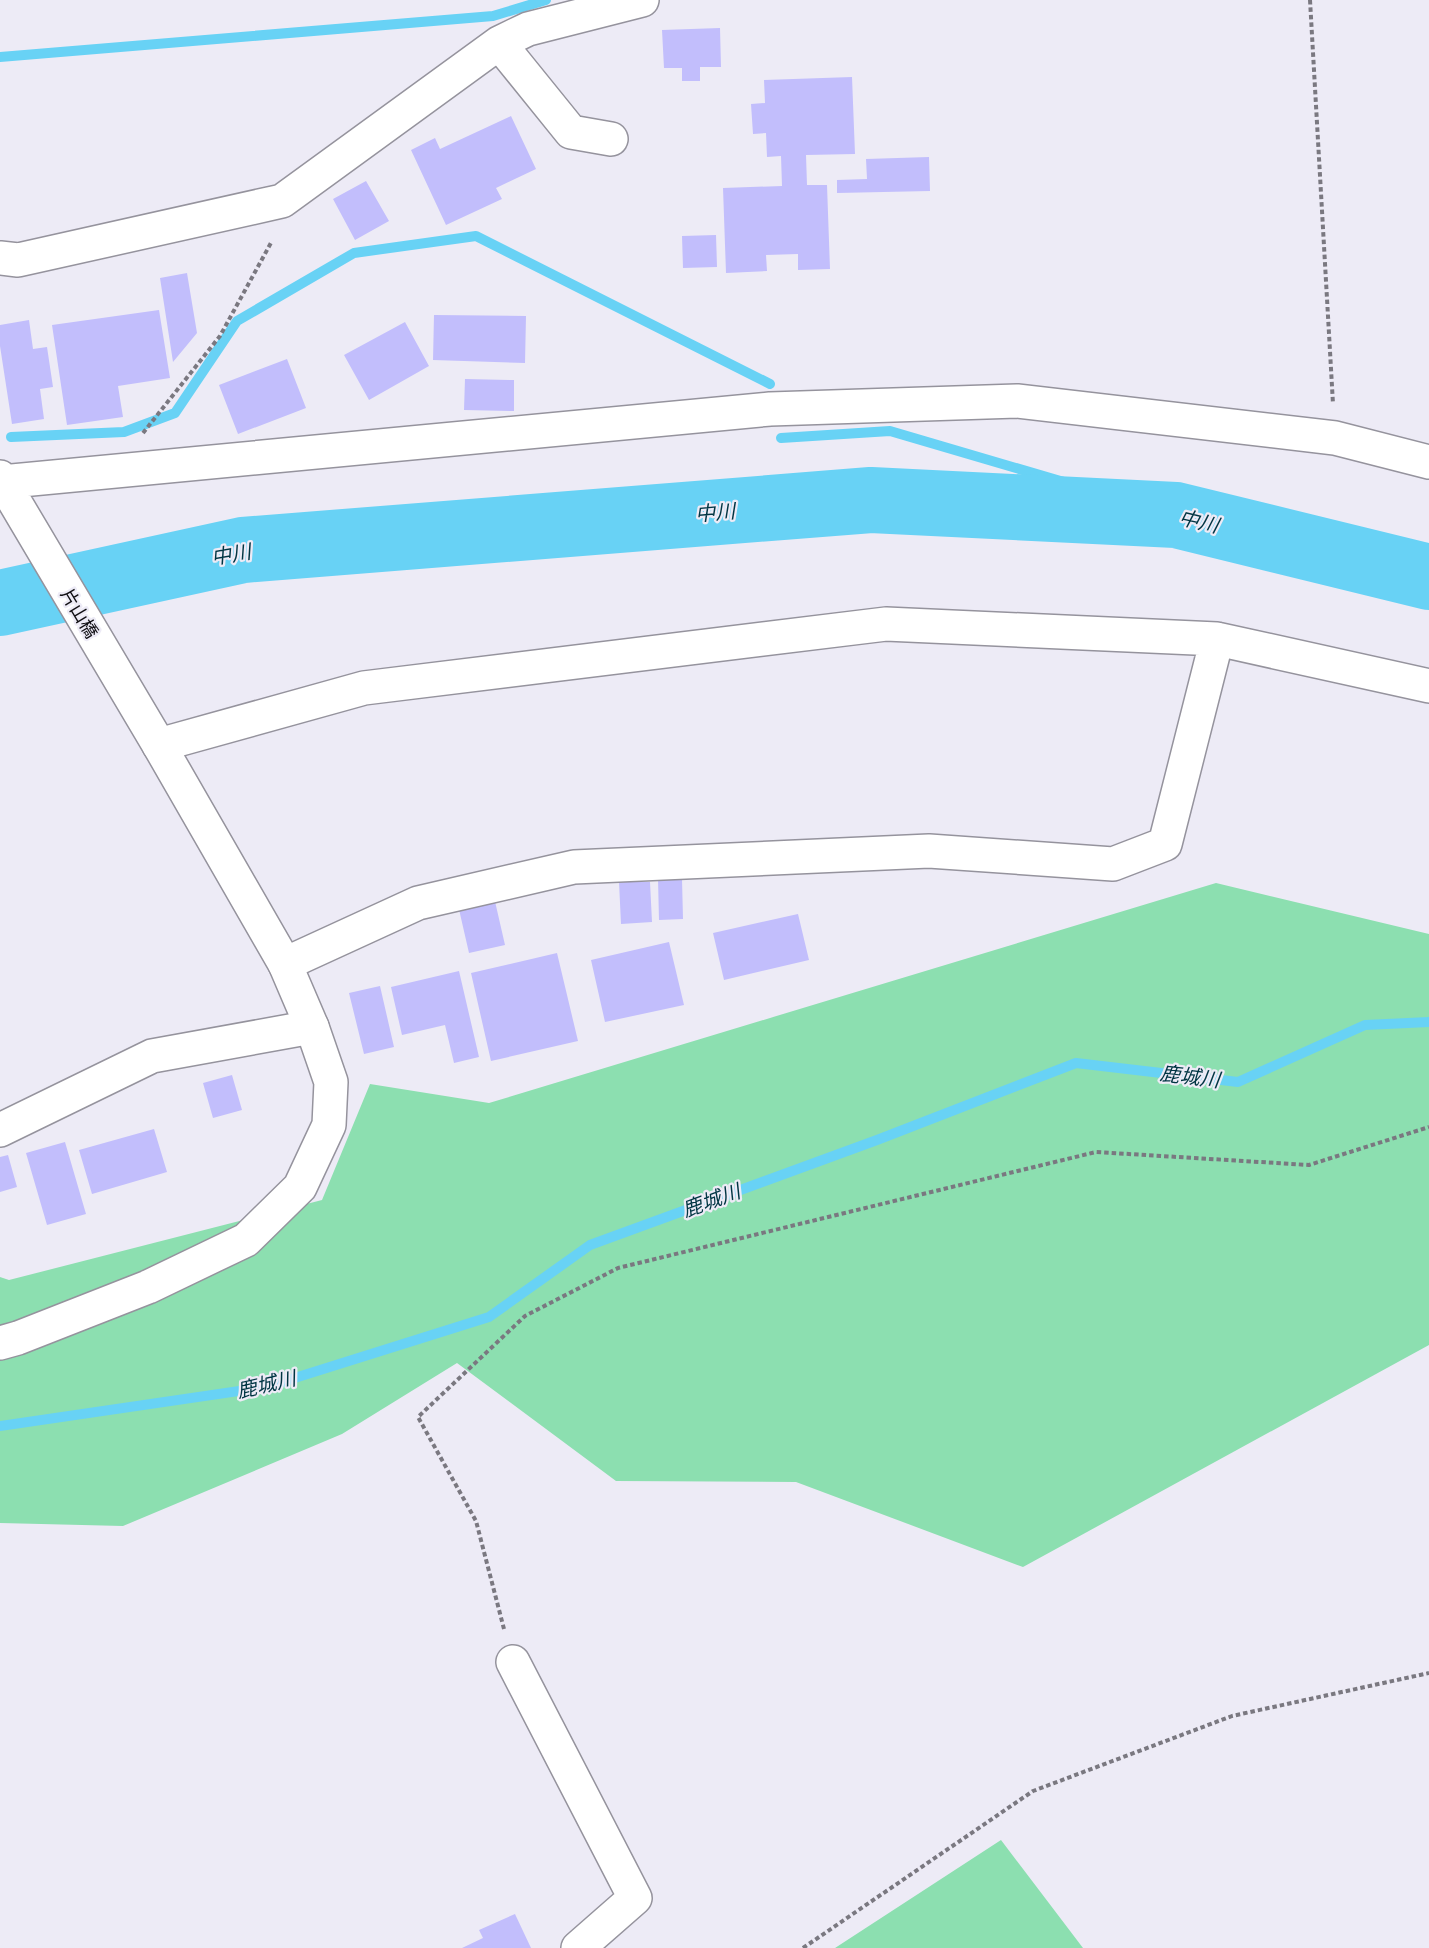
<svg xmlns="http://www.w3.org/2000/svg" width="1429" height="1948" viewBox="0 0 1429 1948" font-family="'Noto Serif','Noto Sans JP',serif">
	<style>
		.green { fill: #8cdfb0 }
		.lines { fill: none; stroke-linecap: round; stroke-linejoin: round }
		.stream { stroke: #68d2f5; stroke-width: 10 }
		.river { stroke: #68d2f5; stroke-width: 66 }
		.building { fill: #c2befc }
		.minor-casing { stroke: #95939d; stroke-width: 36 }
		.tertiary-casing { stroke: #95939d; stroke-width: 36 }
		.path { stroke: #7a7880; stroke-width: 4; stroke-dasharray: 4.5 3; stroke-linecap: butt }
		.minor { stroke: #fff; stroke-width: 33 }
		.tertiary { stroke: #fff; stroke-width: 33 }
		.labels { text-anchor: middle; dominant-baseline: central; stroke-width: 4.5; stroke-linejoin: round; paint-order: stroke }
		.street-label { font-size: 18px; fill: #100f13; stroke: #edebf6 }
		.water-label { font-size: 20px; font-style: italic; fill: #003543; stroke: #edebf6 }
	</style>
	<rect width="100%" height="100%" fill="#edebf6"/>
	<path class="green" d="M1216,883L1429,934V1345L1023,1567L796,1482L616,1481L457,1363L342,1434L123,1526L0,1523V1277L9,1280L322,1200L370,1084L489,1103Z
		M1001,1840L1083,1948H835Z"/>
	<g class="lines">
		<path class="stream" d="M0,57L493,16L546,0
			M11,437L124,432L175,413L237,321L354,253L476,236L770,384
			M781,438L890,431L1176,515
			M0,1426L266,1387L489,1317L590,1245L877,1140L1076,1063L1238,1082L1365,1025L1429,1022"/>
		<path class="river" d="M0,603L243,550L871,500L1176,515L1429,577"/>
	</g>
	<path class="building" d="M720,28L721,67H700V81H682V68H664L662,30Z
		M852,77L855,154L806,155L807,185H827L830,269L798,270V254L766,255L767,271L726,273L723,188L782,186L781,156L767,157L766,133L753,134L751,104L765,103L764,80Z
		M511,116L536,169L496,188L502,199L446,225L411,150L435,138L440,149Z
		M929,157L930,191L837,193V180L867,179L866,159Z
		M366,181L389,221L355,240L333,199Z
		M716,235L717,267L683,268L682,236Z
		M187,273L197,333L173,362L160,278Z
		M159,310L170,378L118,386L123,417L67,425L52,325Z
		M434,315L526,316L525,363L433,360Z
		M29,320L33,349L47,347L53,387L40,389L44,419L12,424L0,346V325Z
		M405,322L429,366L369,400L344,355Z
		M287,359L306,408L238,434L219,385Z
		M465,379L514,380V411L464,410Z
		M658,879H682L683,919L659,920Z
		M619,882H650L652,922L621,924Z
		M494,897L505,945L469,953L458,905Z
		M798,914L809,960L724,980L713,933Z
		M669,942L684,1005L605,1022L591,960Z
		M557,953L578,1041L491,1061L471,973Z
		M459,971L479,1057L454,1063L445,1025L402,1035L391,987Z
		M380,986L394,1047L364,1054L349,993Z
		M232,1075L242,1110L213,1118L203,1083Z
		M154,1129L167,1172L92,1194L79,1150Z
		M65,1142L86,1214L47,1225L26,1153Z
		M8,1155L17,1187L0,1192V1157Z
		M515,1914L531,1948H462L483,1938L479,1930Z"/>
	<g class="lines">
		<g class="minor-casing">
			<path id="minor" d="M499,43L571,132L611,139
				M0,258L18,260L282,201L499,43L528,29L642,0
				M0,477L159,745L364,688L886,624L1217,639L1429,686
				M0,482L770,409L1017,401L1335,438L1429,462
				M285,964L418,903L574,867L929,851L1113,864L1165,844L1217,639
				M0,1130L152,1056L312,1027
				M513,1662L635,1898L578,1948"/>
		</g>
		<g class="tertiary-casing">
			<path id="tertiary" d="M0,1343L18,1338L148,1287L246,1240L300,1187L329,1125L331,1082L312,1027L285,964L159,745"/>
		</g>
		<path class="path" d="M1310,0L1333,404
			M143,433L220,336L272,241
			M504,1629L476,1521L418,1417L525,1316L618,1268L1096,1152L1309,1165L1429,1127
			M803,1948L1033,1791L1232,1716L1429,1673"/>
		<use href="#minor" class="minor"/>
		<use href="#tertiary" class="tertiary"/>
	</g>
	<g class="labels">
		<g class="street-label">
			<text transform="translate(80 613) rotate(59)">片山橋</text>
		</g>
		<g class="water-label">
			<text transform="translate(715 512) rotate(-5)">中川</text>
			<text transform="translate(1199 521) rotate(13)">中川</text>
			<text transform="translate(231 554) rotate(-10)">中川</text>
			<text transform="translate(1190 1076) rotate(7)">鹿城川</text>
			<text transform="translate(711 1200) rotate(-20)">鹿城川</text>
			<text transform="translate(266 1384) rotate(-13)">鹿城川</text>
		</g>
	</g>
</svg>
